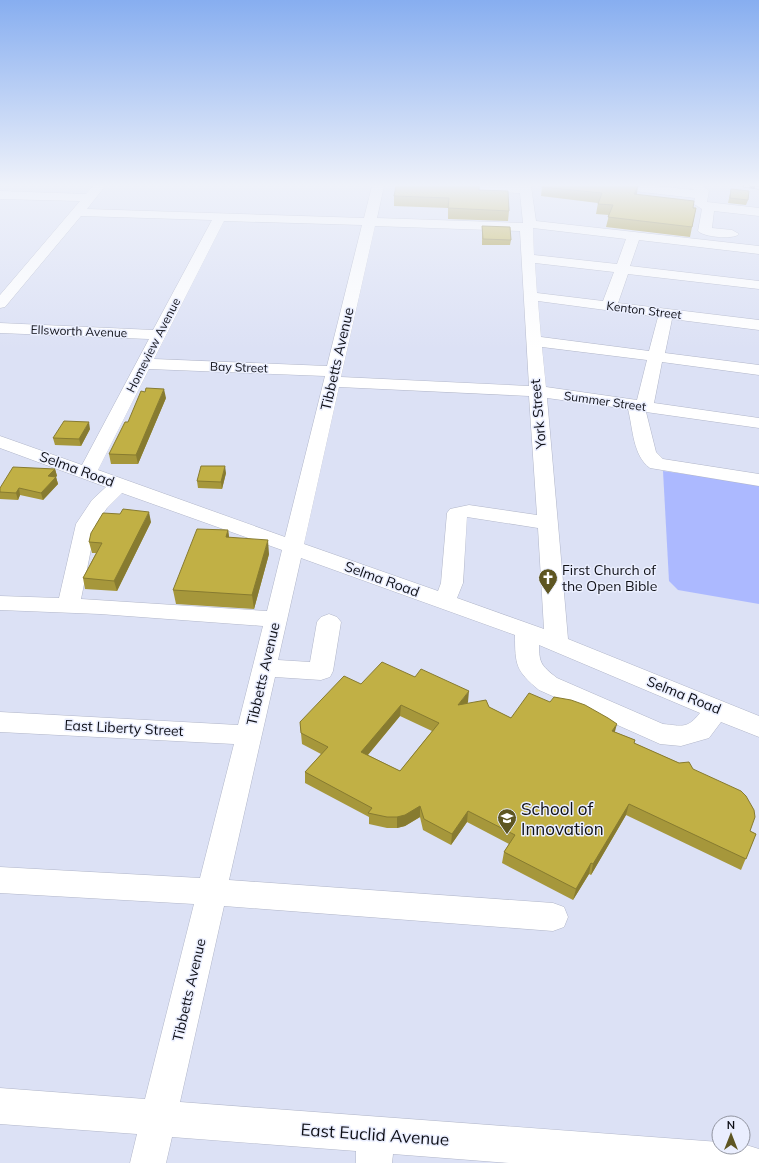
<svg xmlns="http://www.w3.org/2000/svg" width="759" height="1163" viewBox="0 0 759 1163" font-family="Mulish,sans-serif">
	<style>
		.green { fill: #acb9ff }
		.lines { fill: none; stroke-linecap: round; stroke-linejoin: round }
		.minor-casing { stroke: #b1b6c9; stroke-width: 1 }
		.minor { fill: #fff; fill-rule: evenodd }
		.rail-casing { stroke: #50525e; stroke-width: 3 }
		.rail { stroke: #eaeefe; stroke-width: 2; stroke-dasharray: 5.5; stroke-linecap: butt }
		.wall { fill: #a6973b; fill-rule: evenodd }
		.shaded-wall { fill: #877b30 }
		.building { fill: #c1b045; stroke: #877b30; fill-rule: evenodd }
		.labels { text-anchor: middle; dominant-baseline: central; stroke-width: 3; stroke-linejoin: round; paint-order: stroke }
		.far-street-label { font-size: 12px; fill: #0e0f16; stroke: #eaeefe }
		.street-label { font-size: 14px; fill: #0e0f16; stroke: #eaeefe }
		.poi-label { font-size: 14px; fill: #0e0f16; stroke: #eaeefe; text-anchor: start }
		.near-poi-label { font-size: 17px; fill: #0e0f16; stroke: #eaeefe; text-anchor: start }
		.near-street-label { font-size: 17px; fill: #0e0f16; stroke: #eaeefe }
	</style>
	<rect width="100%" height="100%" fill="#dce1f5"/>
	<path class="green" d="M663,471L759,484V604L678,590L669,581Z"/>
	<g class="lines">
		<g class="minor-casing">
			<path id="minor" d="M93,186H105L87,209L364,218L372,186H384L377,218L523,223L520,193L441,190L435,186H531L536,221L759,246V254L639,240L630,266L759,281V289L628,274L618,303L759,320V330L672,319L665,353L759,365V375L662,362L654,403L759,418V428L646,412L656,452L663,459L759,474V486L650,468C633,456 633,429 628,409L547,398L568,639L759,716V737L721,722L709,738L681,746L660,744L539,690C516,671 515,665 515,635L301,558L278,660L310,662L317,622L321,617L329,614L337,617L341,622L333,671L330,677L321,680L275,677L229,880L553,903L564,907L568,917L564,927L553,931L224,906L180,1102L719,1142V1147H743V1144L759,1149V1163H509L393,1154L392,1163H356V1151L172,1137L166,1163H130L137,1134L0,1124V1088L145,1099L194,904L0,893V867L200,878L234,744L0,732V712L238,725L263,626L100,614L0,610V596L59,598L76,524L92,500L106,487L0,448V436L82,465L149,339L0,333V323L153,330L212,220L81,216L5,307L0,308V295L80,201L0,199V191L86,194ZM224,221L362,225L327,366L154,359ZM375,226L520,231L529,386L341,377ZM533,228L626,239L617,264L534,255ZM535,263L614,272L603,301L537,293ZM538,301L658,317L649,351L541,337ZM542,347L647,360L637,400L546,387ZM149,369L325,376L285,537L98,470ZM339,387L529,396L537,515L469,505L450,509L447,513L441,583L438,591L304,544ZM122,493L282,550L267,611L81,599L96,524L107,508ZM467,517L538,528L544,629L457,598L463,583ZM539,645L700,713C687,729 683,726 663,724L557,678C542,666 539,664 539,645Z
				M619,186H656L694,190L689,186H703L709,191L707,202L759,208V216L714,211L712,228L732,230L739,234C734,240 703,237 698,231L702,209L694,204L695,198L625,190Z"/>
		</g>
		<use href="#minor" class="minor"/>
		<g class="rail-casing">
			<path id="rail" d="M744,186L759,188"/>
		</g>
		<use href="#rail" class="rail"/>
	</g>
	<path class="wall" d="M542,186H638L636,195L696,208L690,237L606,227L609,215L596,214L598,203L541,196Z
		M731,189L748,200L746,205L728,203Z
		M479,190L509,211L508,221L448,219V208L394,206V196Z
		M482,226L511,240L510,245H482Z
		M166,398L138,464H111L109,454L128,422Z
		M90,429L81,446L55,445L53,438Z
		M55,469L57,476L55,477H56L58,484L43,500L20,495L18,500L0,499V488Z
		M226,473L222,489L198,488L197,481Z
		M151,522L117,591L85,589L83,578L96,553H92L89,542Z
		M228,530L229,537L269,554L254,609L176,604L173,590Z
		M361,684L468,702L467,704L489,707L511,718L615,732L635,740L634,743L693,769L750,831L756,834L741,870L626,815L591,875L589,874L573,900L502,863L504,852L509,844L467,822L451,845L423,830L420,817L405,826L397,828H387L369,824V817L305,783V772L321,754L302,744L300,722ZM400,716L432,731L400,771L368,755Z"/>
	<path class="shaded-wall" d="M638,186L637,193L633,204L634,194Z
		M164,389L166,398L138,464L136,455Z
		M89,422L90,429L81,446L79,439Z
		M225,466L226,473L222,489L221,482Z
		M55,469L57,476L50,483L48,476Z
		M56,477L58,484L43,500L41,493Z
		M19,488L20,495L18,500L16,493Z
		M149,512L151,522L117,591L114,581Z
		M228,530L230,544L226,537Z
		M268,540L269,554L254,609L252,595Z
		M469,691L468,702L457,716L458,705Z
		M401,705L400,716L361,763V752Z
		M617,724L614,735L612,731Z
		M629,804L626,815L591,875L593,864Z
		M420,806V817L405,826L397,828V817Z
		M468,811L467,822L451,845L452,834Z
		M591,863L589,874L573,900L576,889Z"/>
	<path class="building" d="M396,186H479V190L508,191L509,211L448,208L449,198L394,196Z
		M542,186H638L634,194L694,201L693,208H696L692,227L608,217L613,205L598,204L602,193L542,187Z
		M731,189L749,191L748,200L730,198Z
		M482,226L510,227L511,240L483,239Z
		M146,388L164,389L136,455L109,454L125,422H128L141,391L145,392Z
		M64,421L89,422L79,439L53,438Z
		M201,466H225L221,482L197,481Z
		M13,467L55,469L48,476L56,477L41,493L19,488L16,493L0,492V488Z
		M123,509L149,512L114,581L83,578L102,543L89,542L91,533L103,513L120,514Z
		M197,529L228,530L226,537L268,540L252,595L173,590Z
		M382,662L415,677L421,669L469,691L458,705L486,700L489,707L511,718L529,693L550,702L554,697L571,700L585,705L608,718L617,724L612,731L635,740L634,743L679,763L689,762L693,769L741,791L746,796L754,810L755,817L750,831L756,834L746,859L629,804L593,864L591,863L576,889L504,852L515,835L468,811L452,834L424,819L420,806L405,815L397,817H387L368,813L372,808L305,772L328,747L301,733L300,722L344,676L361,684ZM401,705L439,723L400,771L361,752Z"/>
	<linearGradient id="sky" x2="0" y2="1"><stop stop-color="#87aef0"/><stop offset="0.53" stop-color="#eff2fa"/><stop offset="1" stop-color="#eff2fa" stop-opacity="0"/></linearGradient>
	<rect width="759" height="349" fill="url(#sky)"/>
	<defs>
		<g id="church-pin" transform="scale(1)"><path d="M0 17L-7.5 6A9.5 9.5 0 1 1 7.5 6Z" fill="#5e5622" stroke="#eaeefe"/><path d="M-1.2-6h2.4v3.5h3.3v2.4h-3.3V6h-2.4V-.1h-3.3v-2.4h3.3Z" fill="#fff"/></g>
		<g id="school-pin" transform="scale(1)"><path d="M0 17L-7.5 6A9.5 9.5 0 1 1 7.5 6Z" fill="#5e5622" stroke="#eaeefe"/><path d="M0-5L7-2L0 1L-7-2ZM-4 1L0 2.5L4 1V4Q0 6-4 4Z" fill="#fff"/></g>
	</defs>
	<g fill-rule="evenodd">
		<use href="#church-pin" x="548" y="578"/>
		<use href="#school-pin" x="507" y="818"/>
	</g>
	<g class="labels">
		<g class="far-street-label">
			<text transform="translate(644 310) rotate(7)">Kenton Street</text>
			<text transform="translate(79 331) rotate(2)">Ellsworth Avenue</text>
			<text transform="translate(153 345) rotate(-63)">Homeview Avenue</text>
			<text transform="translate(239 367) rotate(2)">Bay Street</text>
			<text transform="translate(605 401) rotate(8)">Summer Street</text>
		</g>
		<g class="street-label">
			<text transform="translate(337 359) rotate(-77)">Tibbetts Avenue</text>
			<text transform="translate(538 414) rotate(-95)">York Street</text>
			<text transform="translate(77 469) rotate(20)">Selma Road</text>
			<text transform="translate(382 579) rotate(20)">Selma Road</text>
			<text transform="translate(263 674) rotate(-77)">Tibbetts Avenue</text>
			<text transform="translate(684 695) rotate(22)">Selma Road</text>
			<text transform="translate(124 728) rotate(3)">East Liberty Street</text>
			<text transform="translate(189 990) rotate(-77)">Tibbetts Avenue</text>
		</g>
		<g class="poi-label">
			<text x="562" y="570">First Church of<tspan x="562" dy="16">the Open Bible</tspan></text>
		</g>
		<g class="near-poi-label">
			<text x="521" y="808">School of<tspan x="521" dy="20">Innovation</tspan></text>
		</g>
		<g class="near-street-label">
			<text transform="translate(375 1134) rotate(4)">East Euclid Avenue</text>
		</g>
	</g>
	<g transform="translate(731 1135)"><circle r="19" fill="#eaeefe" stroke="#9295a1"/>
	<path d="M0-3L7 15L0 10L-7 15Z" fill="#5e5622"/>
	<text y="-6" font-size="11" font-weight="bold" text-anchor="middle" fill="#0e0f16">N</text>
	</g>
</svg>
